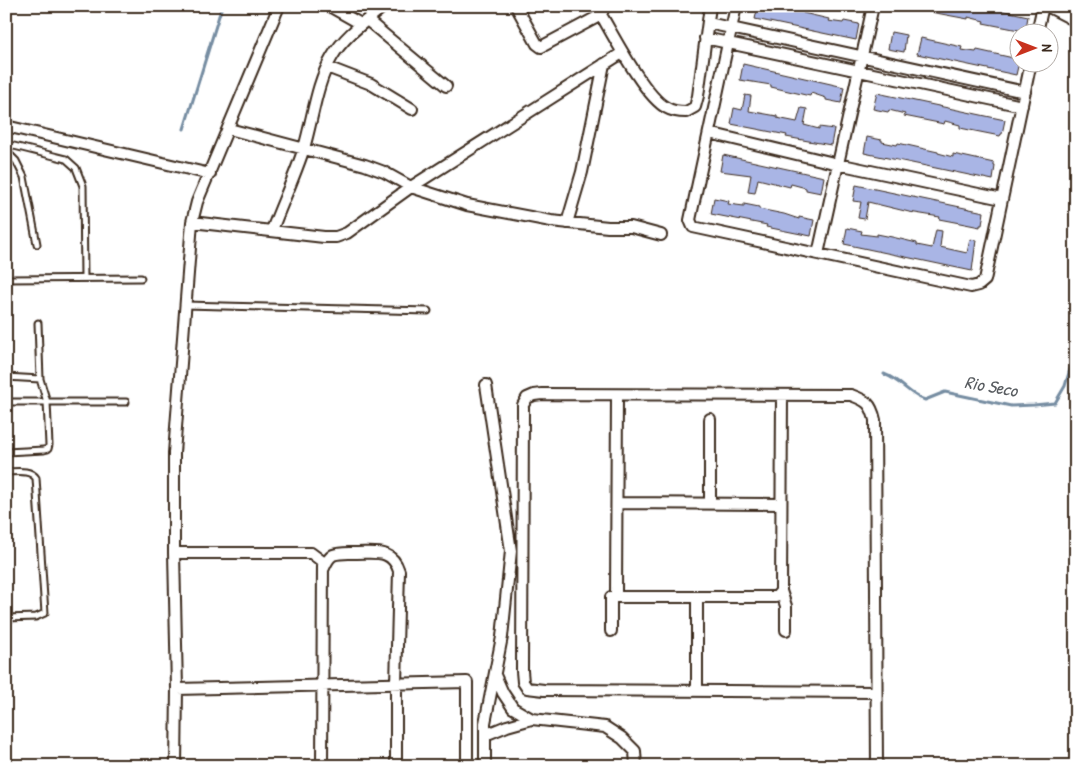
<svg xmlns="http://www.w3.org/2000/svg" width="1082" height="772" viewBox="0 0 1082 772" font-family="'Patrick Hand',sans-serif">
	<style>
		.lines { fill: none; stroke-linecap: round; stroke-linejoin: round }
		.stream { stroke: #768da2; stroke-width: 3 }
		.building { fill: #a9b5e5; stroke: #3b2a1e }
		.service-casing { stroke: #3b2a1e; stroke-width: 9 }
		.minor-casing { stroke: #3b2a1e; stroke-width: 14 }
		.service { stroke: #fff; stroke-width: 5 }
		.minor { stroke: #fff; stroke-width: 10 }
		.labels { text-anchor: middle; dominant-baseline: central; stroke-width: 4; stroke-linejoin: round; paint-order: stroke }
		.water-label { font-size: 18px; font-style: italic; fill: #585c60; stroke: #fff }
	</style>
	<rect width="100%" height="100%" fill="#fff"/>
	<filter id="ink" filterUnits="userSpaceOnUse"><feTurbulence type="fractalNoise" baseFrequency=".02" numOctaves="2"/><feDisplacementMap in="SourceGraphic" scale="10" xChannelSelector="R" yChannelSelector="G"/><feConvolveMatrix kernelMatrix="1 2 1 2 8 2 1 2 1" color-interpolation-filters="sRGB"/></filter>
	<g filter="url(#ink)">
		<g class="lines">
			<path class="stream" d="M184,129L222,6
				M884,374C902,381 908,394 925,400L945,392L1011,406L1034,405L1055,403L1065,386L1071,366L1076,361"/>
		</g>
		<path class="building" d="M758,6H773V8L788,11L789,6H796L795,10L803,11V13L829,19L828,21L843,23L844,21L859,24L856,40L755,19Z
			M920,6H982L1028,16L1026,29H1024V31L983,23L984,21L968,17V19L920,10Z
			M891,32L906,35L904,52L888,49Z
			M921,38L962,47L961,50L976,52L977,50L1018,59L1017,61L1019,62L1016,75L917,54Z
			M743,64L844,87L841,103L826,100V98L811,93L810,96L771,87V85L740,80Z
			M877,93L1005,120L1002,134H1001L1000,136L960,128V125L945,121L944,124L904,116L905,114L889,110L888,112L873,109Z
			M745,95L751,96L749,111L777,116V118L797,122L801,108L807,109L804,125L819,129V127L834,129L831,145L786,137L787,135L731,124L734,108L742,110Z
			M867,137L882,140V142L897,145L898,143L938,152V153L953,157V154L994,163V166H995L993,180L864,153Z
			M723,155L824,177L821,193L806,190V188L791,184L790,187L758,179L755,193L748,192L751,175L720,171Z
			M856,185L984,212L982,225H980V227L965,224L939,219L940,217L909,212L868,202L865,219L858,218L861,202L853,201Z
			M714,198L729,201L728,204L744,206V204L759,207V209L784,214L799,219V217L814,220L811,236L766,227L767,225L711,214Z
			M847,228L862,231L861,234L877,236V234L892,237L917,243V245L932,248L936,230L942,231L940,247L967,253L970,239L976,240L972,271L844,244Z"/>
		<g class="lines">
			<g class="service-casing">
				<path id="service" d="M6,144L66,159L76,168L83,186L84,278
					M6,151L16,161L24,177L37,244
					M6,279L141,278
					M185,305L428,311
					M6,377L40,379
					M6,402H126
					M6,452L44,450L48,449L49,445L47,402L40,379L38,323
					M6,472C16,472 30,469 36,478L45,613L36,617L6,618"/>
			</g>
			<g class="minor-casing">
				<path id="minor" d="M329,6L361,24
					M516,6L537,44L541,47L601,15L603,10
					M596,6C610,29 644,97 667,108C672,111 679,112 686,112L695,107L698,96L710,6
					M736,6L690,220L693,227L971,287L979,285L985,280L1031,62
					M1047,6L1076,21
					M367,20L446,86
					M708,23L1025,92
					M1037,32L1043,6
					M705,38L1022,106
					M327,67L371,84L412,109
					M6,126L210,174
					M229,129L365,165L384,172L411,187L467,205L551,221L608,227H631L661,235
					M709,133L838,164L1002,199
					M192,222L324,237H336L347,233L411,187L622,53
					M567,223L582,172L604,64
					M272,230C282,203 295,176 304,148C313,118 316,84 332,57C344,36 366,21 384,6
					M818,254L873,6
					M782,395L781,591L786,606V630
					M710,419V504
					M617,503L781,504
					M174,553H311L323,562L322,766
					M324,568C326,563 328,558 333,555C340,552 349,553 357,553C376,553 392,549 399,571L396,684V766
					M616,597L617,395
					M611,631V597H776L781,591
					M495,675L503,693L513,708L532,719L605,727L622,738L635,751L636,766
					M177,689L467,682V766
					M697,691V597
					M876,692L544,690L527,688L523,682L522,671L523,411V405L527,398L534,395L542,394L851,395C867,401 871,403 875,420L877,765
					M485,735L507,726L532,719
					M176,766L177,689L174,553V453L192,222L197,202L279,6
					M485,766V723L502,637L511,551L486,385"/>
			</g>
			<use href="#service" class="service"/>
			<use href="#minor" class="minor"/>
		</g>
	</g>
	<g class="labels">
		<g class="water-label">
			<text transform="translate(991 386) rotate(10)">Rio Seco</text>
		</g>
	</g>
	<rect width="1082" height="772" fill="none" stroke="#fff" stroke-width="25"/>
	<rect x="12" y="12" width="1057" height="747" fill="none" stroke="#3b2a1e" stroke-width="2" filter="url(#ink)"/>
	<g transform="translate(1034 48) rotate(90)"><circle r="24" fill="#ffffff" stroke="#b1aaa5"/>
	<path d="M0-4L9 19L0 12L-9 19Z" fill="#c8321e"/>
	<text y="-8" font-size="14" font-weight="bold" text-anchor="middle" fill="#3b2a1e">N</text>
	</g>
</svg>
